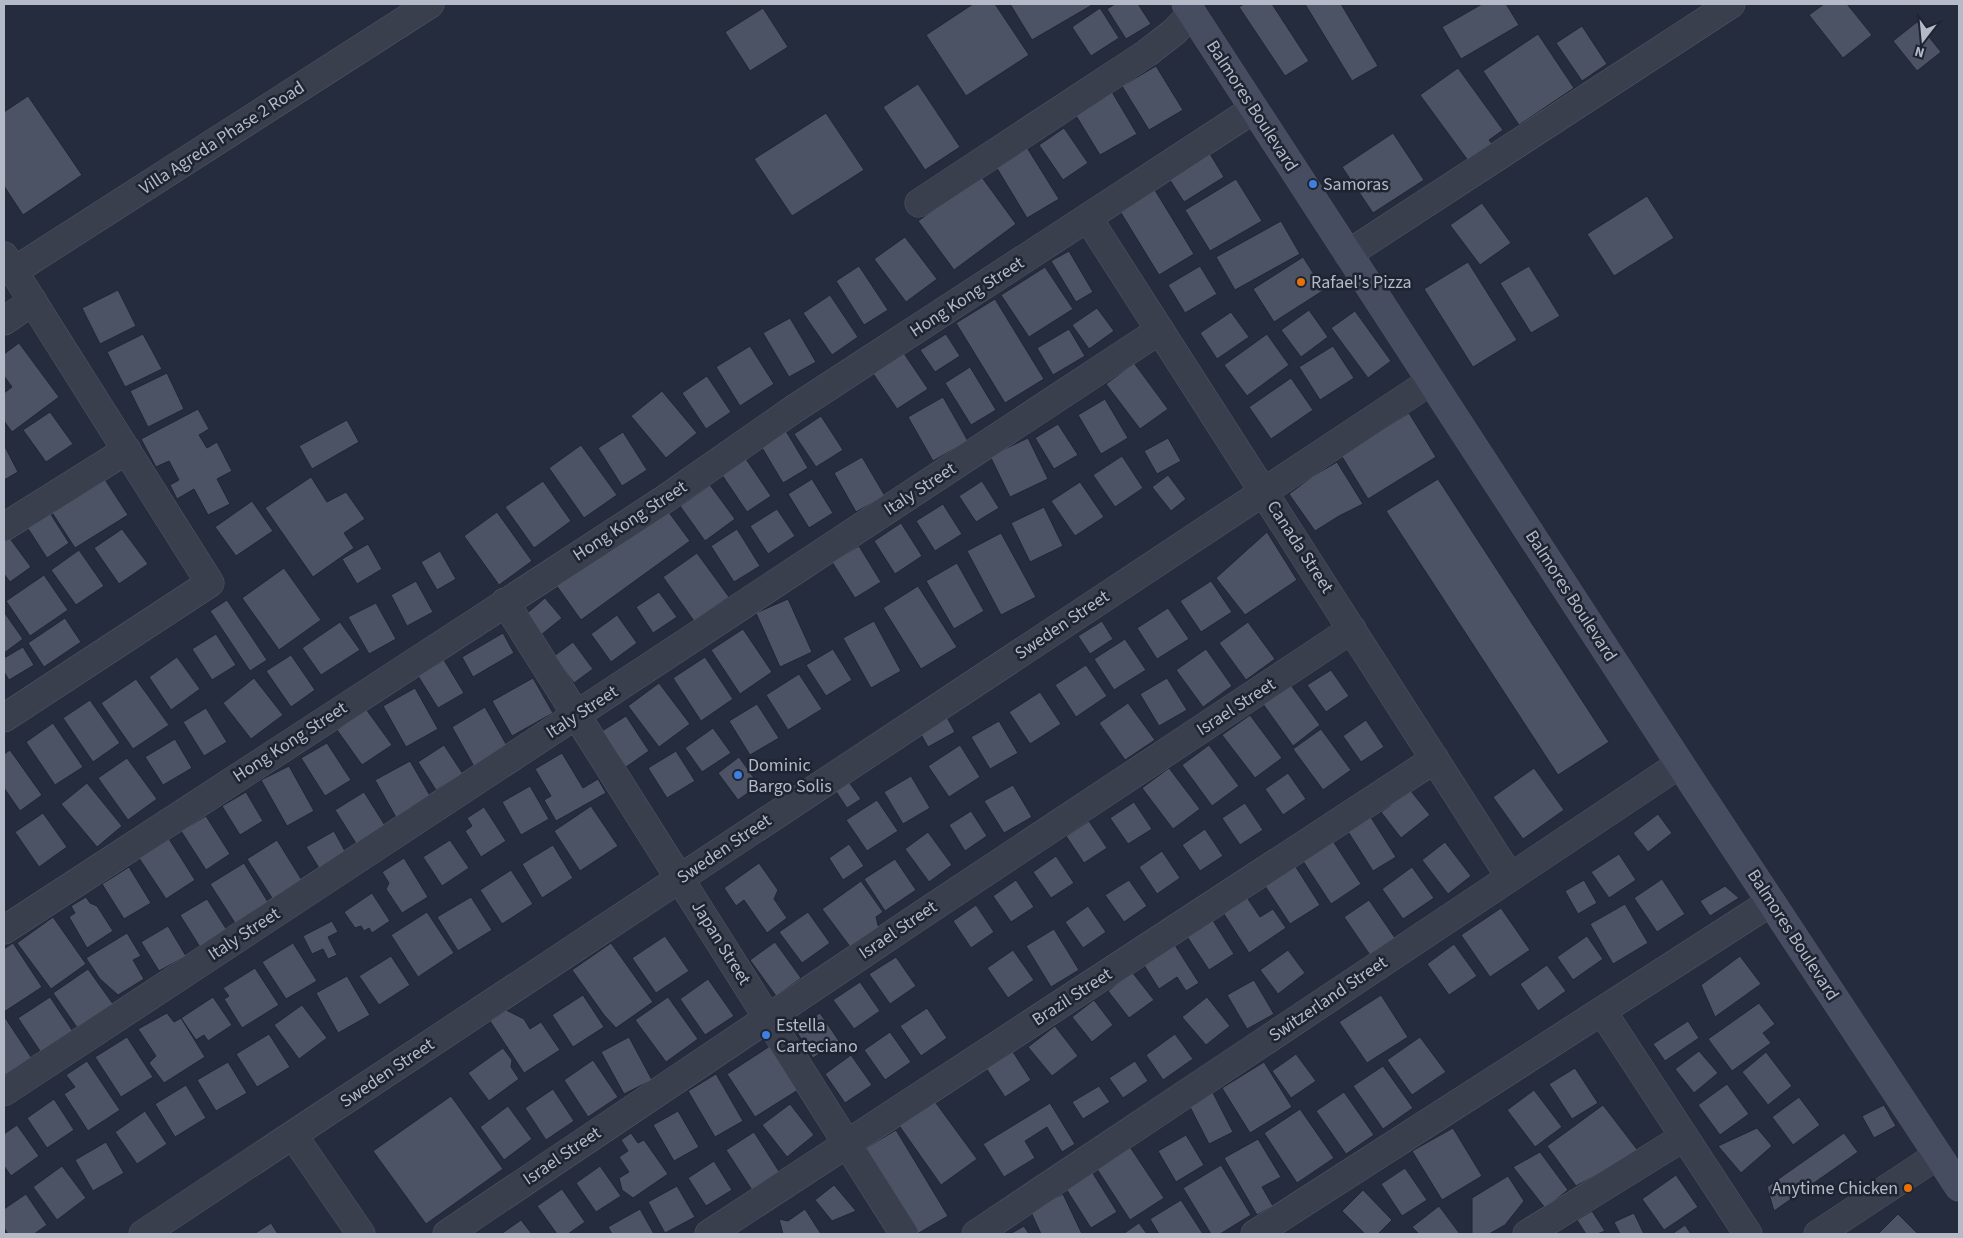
<svg xmlns="http://www.w3.org/2000/svg" width="1963" height="1238" viewBox="0 0 1963 1238" font-family="'Source Sans 3',sans-serif">
	<style>
		.building { fill: #4b5365; stroke: #202634 }
		.lines { fill: none; stroke-linecap: round; stroke-linejoin: round }
		.street-casing { stroke: #515765; stroke-width: 29 }
		.secondary-casing { stroke: #515765; stroke-width: 29 }
		.street { stroke: #393f4d; stroke-width: 28 }
		.secondary { stroke: #474d60; stroke-width: 28 }
		.shop-dot { fill: #3f7fe0; stroke: #1e2432; stroke-width: 2 }
		.food-dot { fill: #e8710a; stroke: #1e2432; stroke-width: 2 }
		.labels { text-anchor: middle; dominant-baseline: central; stroke-width: 5; stroke-linejoin: round; paint-order: stroke }
		.street-label { font-size: 18px; fill: #b4bac8; stroke: #1e2432 }
		.poi-label { font-size: 18px; fill: #b4bac8; stroke: #1e2432; text-anchor: start }
	</style>
	<rect width="100%" height="100%" fill="#252c3d"/>
	<path class="building" d="M973,4H995L1029,55L966,96L926,35Z
		M1010,4H1091L1092,5L1032,40Z
		M1115,4H1138L1151,24L1126,39L1107,9Z
		M1244,4H1272L1309,61L1285,76L1239,7Z
		M1305,4H1341L1378,66L1352,81Z
		M1482,4H1506L1519,25L1461,59L1442,27Z
		M1824,4H1847L1872,35L1843,58L1809,15Z
		M763,8L788,47L750,71L725,32Z
		M1100,8L1119,38L1091,56L1072,27Z
		M1917,22L1941,52L1917,71L1893,41Z
		M1582,26L1607,64L1582,81L1556,43Z
		M1538,34L1574,88L1519,125L1483,71Z
		M1156,66L1183,110L1149,130L1122,86Z
		M1458,68L1503,130L1489,140L1496,149L1472,166L1420,95Z
		M918,84L960,147L925,170L883,107Z
		M1112,92L1137,134L1100,155L1075,114Z
		M28,96L82,175L23,215L4,186V112Z
		M826,113L864,170L792,216L754,159Z
		M1064,128L1088,163L1063,180L1039,145Z
		M1393,133L1424,180L1373,213L1342,167Z
		M1026,146L1059,199L1027,218L995,165Z
		M1207,149L1224,177L1184,202L1166,174Z
		M981,176L1016,224L954,270L918,221Z
		M1236,179L1262,221L1210,251L1185,210Z
		M1153,187L1194,254L1159,275L1118,208Z
		M1647,196L1674,238L1614,276L1587,234Z
		M1482,203L1511,243L1480,265L1450,225Z
		M1281,221L1300,254L1235,290L1216,257Z
		M905,237L937,279L906,302L874,259Z
		M1069,251L1093,292L1076,302L1051,261Z
		M1303,257L1324,290L1274,322L1253,289Z
		M1468,262L1517,340L1473,367L1424,289Z
		M859,266L888,310L864,325L836,281Z
		M1200,266L1217,294L1185,313L1168,285Z
		M1529,266L1560,316L1531,333L1500,283Z
		M1045,267L1073,309L1029,337L1001,295Z
		M118,290L136,326L100,344L82,308Z
		M830,295L858,337L832,355L803,313Z
		M995,299L1044,379L1005,403L956,323Z
		M1097,308L1114,331L1089,349L1072,325Z
		M1309,310L1328,337L1301,357L1281,330Z
		M1355,311L1391,361L1368,378L1331,328Z
		M1231,312L1249,337L1217,359L1200,333Z
		M790,318L816,362L789,377L763,333Z
		M1069,329L1085,356L1053,375L1037,348Z
		M143,334L162,369L125,387L107,352Z
		M946,334L960,356L935,372L920,350Z
		M1267,334L1289,365L1247,396L1224,365Z
		M19,343L59,397L12,432L4,421V393L12,387L4,376V354Z
		M750,346L774,384L740,406L716,367Z
		M1333,346L1354,378L1320,400L1299,367Z
		M903,352L928,389L897,409L872,372Z
		M1134,363L1168,409L1140,429L1106,384Z
		M970,367L996,410L971,425L945,383Z
		M167,373L184,409L148,427L130,391Z
		M707,376L731,412L706,429L682,393Z
		M1291,378L1313,410L1271,439L1249,407Z
		M662,391L697,433L666,458L631,416Z
		M943,397L968,441L933,461L908,417Z
		M1105,399L1128,438L1101,454L1078,415Z
		M198,409L209,429L199,435L207,448L217,442L232,471L217,479L230,504L208,515L194,489L177,499L170,485L179,480L169,461L156,467L141,439Z
		M50,412L73,444L46,462L23,430Z
		M1409,413L1436,457L1368,499L1341,455Z
		M821,416L843,450L816,467L794,434Z
		M347,420L359,442L312,469L299,446Z
		M1058,424L1078,455L1054,469L1035,438Z
		M786,431L808,468L783,483L761,446Z
		M623,432L647,470L622,486L598,448Z
		M1028,438L1048,479L1010,497L990,456Z
		M1168,438L1181,461L1157,474L1144,451Z
		M4,445L18,472L4,480Z
		M581,445L617,495L584,518L549,468Z
		M1122,456L1143,488L1115,507L1093,475Z
		M862,457L885,496L856,512L834,473Z
		M746,459L771,496L747,512L722,475Z
		M1337,462L1363,504L1339,516L1315,531L1289,494L1313,476Z
		M1168,475L1186,499L1171,511L1152,487Z
		M311,477L327,502L346,492L365,519L344,533L354,548L313,577L265,508Z
		M104,478L128,515L75,548L51,511Z
		M812,479L833,513L809,528L788,494Z
		M1438,479L1609,742L1558,775L1386,511Z
		M543,481L571,521L534,548L505,507Z
		M982,481L999,508L976,522L959,496Z
		M1080,482L1104,517L1075,536L1051,501Z
		M710,485L735,519L705,541L680,506Z
		M252,501L273,531L236,556L215,527Z
		M943,504L962,534L935,551L916,521Z
		M665,507L690,541L581,620L556,585Z
		M1044,507L1063,546L1030,562L1011,523Z
		M777,509L795,536L768,554L750,526Z
		M497,512L532,561L499,585L464,536Z
		M50,513L69,543L47,558L27,527Z
		M901,523L922,556L895,574L874,541Z
		M122,529L148,564L119,584L94,548Z
		M737,529L760,566L734,582L711,546Z
		M1267,532L1297,580L1245,615L1216,578Z
		M1001,533L1036,597L1001,615L967,551Z
		M8,536L31,567L10,582L4,574V538Z
		M368,544L382,569L357,584L342,559Z
		M859,546L881,582L855,598L832,562Z
		M79,550L104,586L76,605L51,570Z
		M440,551L456,579L437,590L421,562Z
		M697,553L729,597L694,621L663,577Z
		M957,563L984,611L954,629L926,581Z
		M284,568L321,620L279,650L242,598Z
		M44,575L68,610L30,636L6,601Z
		M416,581L433,612L407,626L391,595Z
		M1211,581L1232,612L1201,632L1180,601Z
		M918,586L957,647L921,669L883,608Z
		M659,592L677,617L653,633L636,607Z
		M545,598L562,618L541,635L525,615Z
		M788,599L812,652L780,667L756,613Z
		M227,600L267,660L250,671L210,611Z
		M376,603L396,639L369,654L348,617Z
		M1168,608L1189,639L1157,659L1137,628Z
		M4,612L23,639L4,653Z
		M617,615L637,643L611,662L591,634Z
		M65,618L81,642L44,667L28,643Z
		M874,621L901,671L871,688L843,638Z
		M1102,621L1113,639L1090,654L1078,636Z
		M340,622L360,650L321,675L302,648Z
		M1248,622L1275,659L1246,680L1219,643Z
		M743,629L772,672L740,694L711,650Z
		M503,633L514,653L473,677L462,657Z
		M216,634L236,665L212,680L192,649Z
		M1125,639L1146,670L1114,690L1094,659Z
		M573,642L593,669L574,683L554,656Z
		M23,647L34,665L9,680L4,672V658Z
		M833,649L852,680L826,696L806,665Z
		M1206,649L1232,686L1203,707L1176,670Z
		M291,655L315,690L291,707L266,671Z
		M177,657L200,689L171,710L149,677Z
		M705,657L733,699L701,721L673,678Z
		M444,660L464,693L438,708L418,676Z
		M1086,665L1107,696L1076,717L1055,685Z
		M1331,670L1349,696L1326,712L1307,685Z
		M799,674L822,709L788,730L766,695Z
		M254,678L283,715L251,739L223,703Z
		M533,678L553,713L512,736L492,701Z
		M1167,678L1187,710L1159,726L1140,694Z
		M136,679L169,725L133,749L101,703Z
		M659,683L690,724L659,747L628,706Z
		M1290,684L1320,725L1293,746L1263,704Z
		M415,688L438,729L406,747L383,706Z
		M1040,692L1061,724L1030,744L1009,712Z
		M90,700L120,743L93,762L63,718Z
		M1128,703L1155,740L1125,760L1099,723Z
		M757,704L779,738L750,755L729,721Z
		M485,707L510,751L476,770L452,727Z
		M206,708L227,742L204,756L183,722Z
		M366,709L392,745L362,765L337,730Z
		M944,712L955,732L928,747L917,727Z
		M1250,715L1282,758L1255,778L1222,735Z
		M626,716L649,751L626,767L602,731Z
		M1366,720L1384,747L1361,762L1343,736Z
		M999,721L1018,753L990,769L971,737Z
		M53,723L83,767L55,785L26,742Z
		M713,728L731,753L702,772L685,748Z
		M1321,729L1351,770L1323,790L1293,749Z
		M175,739L192,768L163,785L145,757Z
		M327,743L351,780L325,796L301,758Z
		M444,745L463,774L436,790L418,762Z
		M960,745L980,777L949,797L928,766Z
		M1209,745L1239,786L1212,806L1182,765Z
		M10,750L42,795L20,811L4,788V754Z
		M676,751L695,781L667,798L648,768Z
		M562,753L583,788L598,779L606,793L556,821L544,800L551,796L535,769Z
		M739,757L759,785L738,800L718,773Z
		M127,758L157,799L128,820L98,778Z
		M410,761L432,799L397,819L375,780Z
		M289,766L314,811L287,826L261,780Z
		M1169,768L1200,809L1173,829L1142,788Z
		M1534,768L1564,810L1523,839L1493,797Z
		M1288,773L1306,799L1283,815L1265,789Z
		M844,775L861,799L847,808L831,784Z
		M911,776L930,808L903,824L884,792Z
		M87,783L122,826L97,847L61,804Z
		M1013,785L1032,817L1004,833L984,801Z
		M530,786L549,819L521,835L502,802Z
		M1407,786L1430,815L1401,838L1381,812L1391,805L1388,801Z
		M246,792L263,821L240,835L222,806Z
		M364,792L386,827L357,845L335,810Z
		M877,800L898,831L867,851L846,820Z
		M1134,802L1152,829L1128,844L1110,818Z
		M1245,803L1263,830L1240,845L1222,818Z
		M591,806L618,846L580,871L554,831Z
		M484,807L506,841L481,857L465,831L472,826L467,818Z
		M971,811L987,836L965,851L949,825Z
		M43,813L67,847L39,867L15,832Z
		M1658,814L1672,833L1648,852L1633,833Z
		M206,816L230,854L206,870L181,831Z
		M1370,816L1396,857L1373,871L1347,830Z
		M1089,821L1107,848L1084,863L1066,836Z
		M1205,829L1223,856L1200,871L1182,845Z
		M334,831L346,853L319,868L306,847Z
		M928,832L952,865L929,882L905,849Z
		M1331,838L1361,884L1331,904L1301,858Z
		M169,839L195,880L166,899L139,858Z
		M277,840L303,882L274,901L247,859Z
		M450,840L469,868L442,886L423,857Z
		M1445,842L1471,876L1448,894L1422,860Z
		M849,844L864,866L843,880L829,858Z
		M553,845L573,878L542,898L522,864Z
		M1162,851L1180,878L1157,894L1139,867Z
		M1619,854L1636,880L1609,898L1591,872Z
		M1056,856L1074,883L1051,898L1033,872Z
		M404,858L428,897L402,913L386,889L389,883L382,872Z
		M895,859L916,890L885,911L864,879Z
		M244,863L268,902L235,923L210,884Z
		M759,863L778,890L774,899L787,918L767,933L744,900L736,906L724,888Z
		M1294,864L1320,905L1290,924L1263,883Z
		M129,867L151,903L124,919L102,884Z
		M1412,867L1434,898L1403,919L1382,889Z
		M511,870L533,904L502,924L480,890Z
		M1662,879L1685,914L1657,932L1634,898Z
		M1016,880L1034,907L1011,922L993,896Z
		M1129,880L1147,906L1124,922L1105,895Z
		M1584,880L1597,903L1578,914L1565,891Z
		M861,881L883,912L876,917L880,933L854,952L822,909Z
		M1725,886L1739,898L1710,916L1700,901Z
		M372,893L390,921L372,933L369,928L364,931L361,926L355,928L344,912Z
		M1246,896L1260,917L1273,909L1286,928L1249,953L1222,911Z
		M86,897L90,903L97,906L113,931L87,948L69,917L75,913L71,906Z
		M471,897L492,930L458,951L437,917Z
		M207,899L232,938L205,955L180,915Z
		M1369,900L1395,938L1370,955L1344,917Z
		M1625,904L1648,943L1613,964L1590,924Z
		M976,905L994,932L971,948L953,921Z
		M1088,906L1106,932L1083,948L1065,922Z
		M1501,908L1530,950L1490,977L1461,935Z
		M427,912L454,953L418,977L391,935Z
		M808,912L830,943L802,963L779,932Z
		M53,917L86,964L51,989L17,943Z
		M1212,919L1234,954L1209,970L1186,935Z
		M332,921L338,932L328,937L337,955L328,959L323,949L312,954L303,936Z
		M168,926L186,956L159,971L141,942Z
		M1054,929L1079,970L1051,987L1026,946Z
		M127,933L141,956L133,960L144,979L118,995L100,979L86,958Z
		M665,936L689,971L656,993L632,958Z
		M1587,936L1603,959L1573,980L1557,957Z
		M775,942L801,978L776,996L750,960Z
		M1173,942L1199,983L1186,991L1177,977L1159,989L1142,962Z
		M13,943L42,987L4,1012V949Z
		M293,943L317,981L286,999L262,962Z
		M611,943L653,1002L616,1028L604,1015L572,970Z
		M1454,944L1477,976L1449,995L1427,964Z
		M1013,950L1034,980L1008,998L987,968Z
		M1288,950L1305,973L1278,994L1260,970Z
		M391,956L410,985L379,1005L359,976Z
		M1740,956L1761,984L1715,1017L1701,985Z
		M896,957L916,986L890,1004L869,974Z
		M1547,965L1566,991L1538,1011L1520,984Z
		M255,968L279,1005L242,1028L224,999L229,996L223,988Z
		M88,969L118,1011L83,1036L53,993Z
		M1132,972L1154,1000L1129,1018L1108,991Z
		M347,976L370,1015L338,1033L316,993Z
		M708,979L734,1016L705,1035L680,999Z
		M1254,980L1274,1014L1247,1029L1227,995Z
		M860,982L880,1011L854,1029L833,1000Z
		M583,995L604,1027L573,1047L552,1015Z
		M1381,995L1408,1037L1367,1063L1339,1022Z
		M50,997L78,1039L46,1060L18,1018Z
		M213,997L232,1025L208,1041L204,1035L196,1040L181,1018Z
		M668,997L698,1039L666,1062L635,1020Z
		M1207,997L1230,1026L1206,1045L1182,1017Z
		M1094,1000L1113,1025L1092,1042L1072,1017Z
		M1759,1003L1775,1024L1763,1033L1771,1043L1732,1071L1708,1039Z
		M302,1005L327,1038L299,1059L274,1025Z
		M927,1008L947,1038L921,1056L900,1026Z
		M506,1010L524,1019L530,1029L541,1022L560,1050L524,1073L490,1021Z
		M167,1013L174,1022L181,1018L205,1057L164,1083L149,1063L156,1056L138,1029Z
		M820,1013L839,1041L813,1058L795,1029Z
		M4,1016L33,1060L4,1079Z
		M1688,1021L1699,1038L1665,1061L1653,1044Z
		M1055,1026L1078,1056L1052,1076L1028,1047Z
		M890,1032L911,1062L885,1080L864,1050Z
		M269,1034L290,1067L257,1087L236,1054Z
		M1175,1034L1193,1059L1163,1080L1146,1055Z
		M127,1037L153,1077L121,1097L95,1057Z
		M629,1037L652,1080L624,1094L601,1052Z
		M1420,1037L1446,1072L1412,1095L1387,1060Z
		M770,1046L798,1090L755,1117L727,1074Z
		M503,1048L512,1060L511,1067L519,1079L489,1101L468,1073Z
		M1699,1051L1718,1073L1694,1093L1675,1069Z
		M1013,1052L1031,1080L1005,1097L986,1068Z
		M1766,1052L1792,1086L1768,1105L1742,1072Z
		M1296,1054L1316,1081L1291,1098L1272,1071Z
		M851,1055L872,1085L845,1103L825,1074Z
		M593,1060L618,1097L588,1117L564,1080Z
		M87,1061L120,1110L88,1131L64,1094L75,1087L66,1075Z
		M1135,1061L1148,1081L1123,1098L1109,1078Z
		M228,1062L247,1093L216,1111L197,1080Z
		M1264,1062L1292,1107L1250,1133L1222,1088Z
		M1383,1066L1413,1108L1383,1129L1353,1086Z
		M1575,1068L1598,1103L1572,1119L1549,1084Z
		M716,1074L743,1121L715,1137L688,1091Z
		M1727,1084L1749,1114L1720,1135L1698,1105Z
		M186,1085L206,1118L175,1137L155,1104Z
		M1099,1086L1110,1102L1083,1119L1072,1102Z
		M553,1089L574,1121L546,1140L525,1108Z
		M1534,1090L1562,1127L1535,1147L1507,1110Z
		M1212,1091L1233,1132L1209,1144L1188,1103Z
		M1344,1092L1374,1135L1346,1154L1316,1111Z
		M451,1096L503,1169L426,1224L373,1151Z
		M1799,1097L1820,1125L1793,1145L1772,1117Z
		M54,1099L74,1130L47,1148L27,1118Z
		M933,1099L977,1159L941,1185L898,1124Z
		M1050,1103L1075,1144L1062,1152L1047,1127L1025,1141L1035,1158L1004,1177L983,1144Z
		M790,1104L814,1135L787,1157L762,1125Z
		M1603,1105L1639,1152L1576,1186L1547,1146Z
		M1884,1105L1896,1126L1874,1138L1862,1116Z
		M508,1106L532,1139L504,1160L480,1127Z
		M1300,1109L1334,1158L1297,1183L1264,1133Z
		M145,1111L167,1144L137,1164L115,1132Z
		M678,1111L699,1147L674,1161L653,1125Z
		M17,1125L39,1156L11,1176L4,1166V1134Z
		M1453,1128L1482,1176L1442,1200L1412,1151Z
		M1757,1128L1772,1146L1741,1173L1718,1146Z
		M896,1130L948,1216L917,1234L866,1148Z
		M754,1132L780,1173L752,1190L726,1150Z
		M631,1133L638,1143L644,1140L668,1174L633,1198L622,1190L619,1178L629,1172L619,1157L628,1151L621,1140Z
		M1844,1133L1858,1152L1774,1211L1767,1187Z
		M1186,1135L1204,1165L1176,1182L1158,1151Z
		M1258,1139L1281,1177L1262,1187L1273,1206L1257,1215L1224,1158Z
		M106,1142L124,1173L93,1191L75,1160Z
		M1130,1147L1164,1198L1130,1220L1097,1169Z
		M1540,1152L1568,1190L1545,1208L1513,1167Z
		M714,1161L732,1190L706,1206L688,1178Z
		M1221,1165L1251,1215L1220,1234H1211L1183,1188Z
		M62,1166L86,1198L57,1220L33,1187Z
		M600,1166L621,1196L596,1212L576,1183Z
		M1089,1167L1117,1212L1091,1228L1063,1184Z
		M1405,1168L1427,1200L1402,1216L1381,1184Z
		M1676,1175L1698,1207L1664,1230L1642,1199Z
		M1508,1176L1524,1201L1505,1225L1489,1234H1472V1198Z
		M834,1185L856,1211L832,1221L815,1200Z
		M677,1186L695,1217L665,1233L648,1202Z
		M562,1189L585,1222L568,1234H557L537,1206Z
		M1363,1190L1392,1220L1378,1234H1365L1342,1211Z
		M26,1194L47,1225L34,1234H8L4,1228V1209Z
		M1063,1194L1082,1234H1041L1030,1210Z
		M1181,1200L1203,1234H1159L1150,1219Z
		M1439,1206L1460,1234H1419L1412,1227Z
		M640,1209L654,1234H612L608,1227Z
		M805,1209L821,1234H783L779,1219L788,1221Z
		M1592,1211L1605,1231L1597,1234H1586L1577,1220Z
		M1634,1213L1644,1234H1620L1614,1222Z
		M1898,1214L1918,1234H1878Z
		M521,1220L532,1234H501Z
		M271,1223L278,1234H254Z
		M1139,1223L1147,1234H1123Z
		M1685,1225L1691,1234H1672Z
		M1024,1226L1029,1234H1010Z"/>
	<g class="lines">
		<g class="street-casing">
			<path id="street" d="M919,203L1147,53L1174,32L1192,13
				M1088,218L1510,877
				M1348,254L1731,4
				M4,256L210,583L4,718
				M14,271L430,4
				M4,321L33,301
				M4,527L127,450
				M505,602L904,1234
				M4,930L665,499L794,409L1254,109
				M1602,1011L1748,1234
				M4,1092L1160,330
				M293,1135L361,1234
				M143,1234L1431,381
				M447,1234L921,915L1352,629
				M709,1234L1435,759
				M976,1234L1680,764
				M1255,1234L1771,902
				M1527,1234L1684,1137
				M1818,1234L1938,1155"/>
		</g>
		<g class="secondary-casing">
			<path id="secondary" d="M1186,4L1680,764L1959,1187"/>
		</g>
		<use href="#street" class="street"/>
		<use href="#secondary" class="secondary"/>
	</g>
	<g class="shop-dot">
		<circle cx="1313" cy="184" r="5"/>
		<circle cx="738" cy="775" r="5"/>
		<circle cx="766" cy="1035" r="5"/>
	</g>
	<g class="food-dot">
		<circle cx="1301" cy="282" r="5"/>
		<circle cx="1908" cy="1188" r="5"/>
	</g>
	<g class="labels">
		<g class="street-label">
			<text transform="translate(1252 106) rotate(57)">Balmores Boulevard</text>
			<text transform="translate(222 138) rotate(-33)">Villa Agreda Phase 2 Road</text>
			<text transform="translate(967 297) rotate(-33)">Hong Kong Street</text>
			<text transform="translate(920 489) rotate(-33)">Italy Street</text>
			<text transform="translate(630 521) rotate(-33)">Hong Kong Street</text>
			<text transform="translate(1300 547) rotate(57)">Canada Street</text>
			<text transform="translate(1571 596) rotate(57)">Balmores Boulevard</text>
			<text transform="translate(1062 625) rotate(-34)">Sweden Street</text>
			<text transform="translate(1236 707) rotate(-33)">Israel Street</text>
			<text transform="translate(582 712) rotate(-33)">Italy Street</text>
			<text transform="translate(290 742) rotate(-33)">Hong Kong Street</text>
			<text transform="translate(724 849) rotate(-34)">Sweden Street</text>
			<text transform="translate(898 930) rotate(-34)">Israel Street</text>
			<text transform="translate(244 934) rotate(-33)">Italy Street</text>
			<text transform="translate(1793 935) rotate(57)">Balmores Boulevard</text>
			<text transform="translate(721 943) rotate(58)">Japan Street</text>
			<text transform="translate(1072 997) rotate(-33)">Brazil Street</text>
			<text transform="translate(1328 999) rotate(-34)">Switzerland Street</text>
			<text transform="translate(387 1073) rotate(-34)">Sweden Street</text>
			<text transform="translate(562 1156) rotate(-34)">Israel Street</text>
		</g>
		<g class="poi-label">
			<text x="1323" y="184">Samoras</text>
			<text x="1311" y="282">Rafael's Pizza</text>
			<text x="748" y="765">Dominic<tspan x="748" dy="21">Bargo Solis</tspan></text>
			<text x="776" y="1025">Estella<tspan x="776" dy="21">Carteciano</tspan></text>
			<text x="1898" y="1188" text-anchor="end">Anytime Chicken</text>
		</g>
	</g>
	<rect width="1963" height="1238" fill="none" stroke="#b4bac8" stroke-width="10"/>
	<g transform="translate(1923 40) rotate(196)" stroke="#1e2432" stroke-width="4" paint-order="stroke">
	<path d="M0-4L9 19L0 12L-9 19Z" fill="#b4bac8"/>
	<text y="-8" font-size="14" font-weight="bold" text-anchor="middle" fill="#b4bac8">N</text>
	</g>
</svg>
